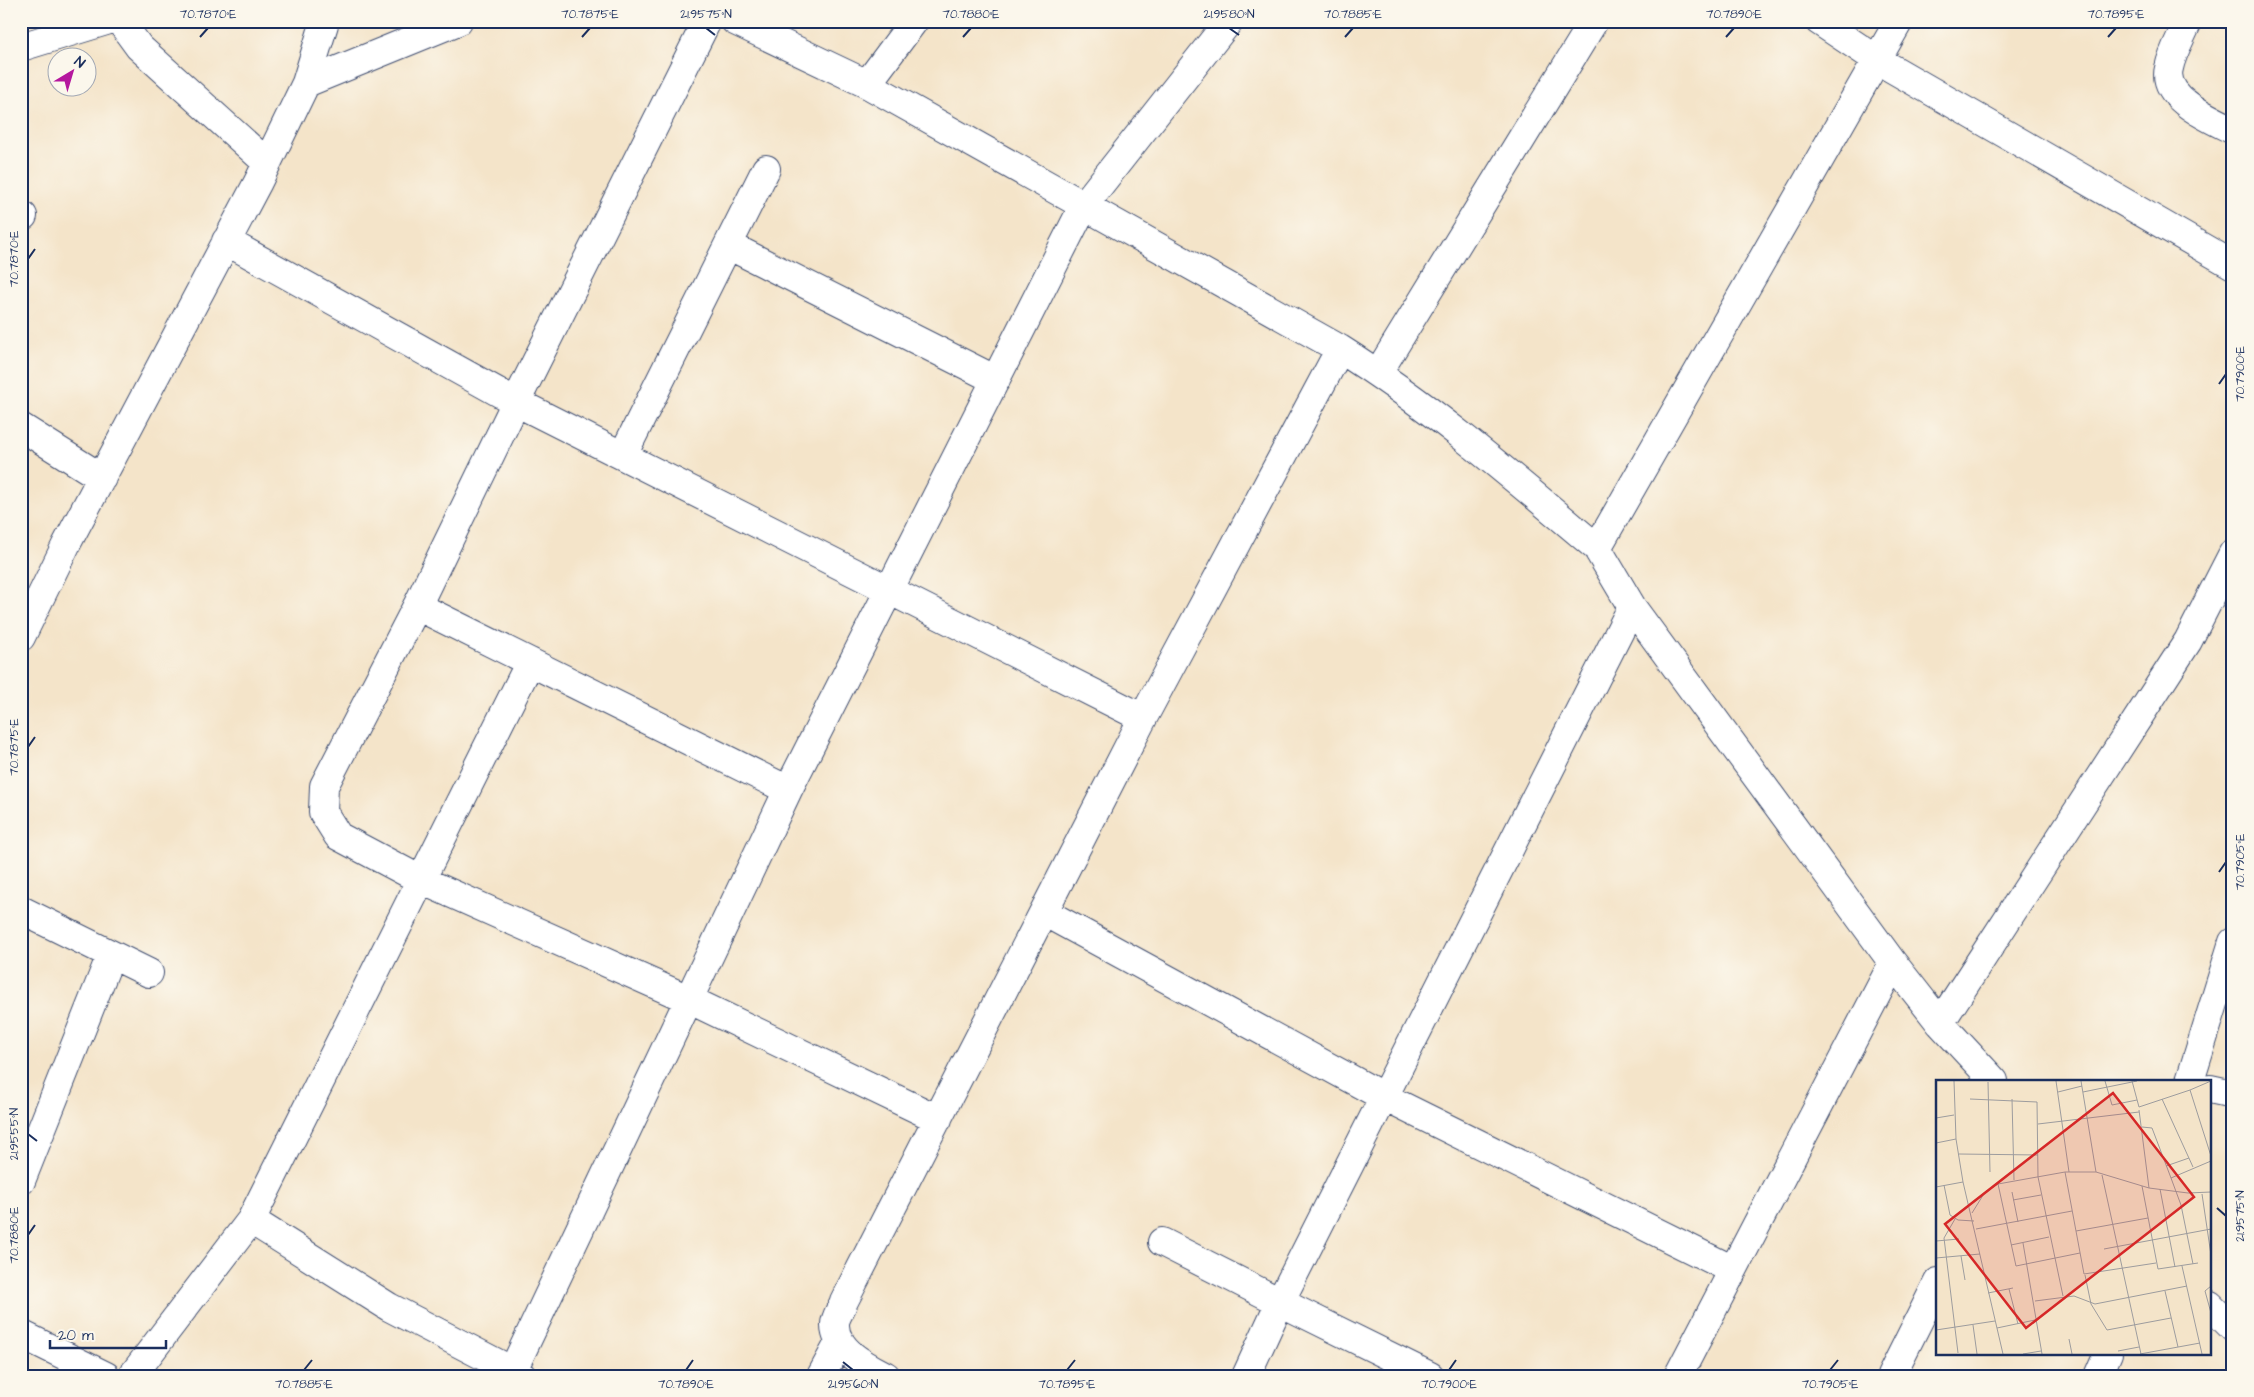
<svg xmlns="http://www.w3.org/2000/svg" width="2254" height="1397" viewBox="0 0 2254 1397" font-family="'Architects Daughter',sans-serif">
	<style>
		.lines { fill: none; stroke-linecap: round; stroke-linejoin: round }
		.street-casing { stroke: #3c4a6e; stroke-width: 30 }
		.street { stroke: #fff; stroke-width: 28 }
		.ticks { fill: none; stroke: #1b2f5e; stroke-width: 2 }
		.inset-road { fill: none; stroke: #9d9c9e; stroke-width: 1 }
		.view { fill: #d62828; fill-opacity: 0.15; stroke: #d62828; stroke-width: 2.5 }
		.inset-edge { fill: none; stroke: #1b2f5e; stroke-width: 2.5 }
		.neatline { fill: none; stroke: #1b2f5e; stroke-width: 2 }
		.ticks-label { font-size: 12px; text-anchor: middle; fill: #1b2f5e }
	</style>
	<rect width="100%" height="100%" fill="#fbf7ec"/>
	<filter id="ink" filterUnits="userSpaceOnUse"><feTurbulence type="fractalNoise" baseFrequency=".02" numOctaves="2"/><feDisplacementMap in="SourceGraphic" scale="10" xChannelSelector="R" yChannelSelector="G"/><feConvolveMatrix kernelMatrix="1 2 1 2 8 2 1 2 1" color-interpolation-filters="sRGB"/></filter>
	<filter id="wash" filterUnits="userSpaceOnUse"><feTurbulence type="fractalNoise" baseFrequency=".0096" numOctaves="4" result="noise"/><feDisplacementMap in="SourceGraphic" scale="20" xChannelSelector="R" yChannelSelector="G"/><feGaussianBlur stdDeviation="1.12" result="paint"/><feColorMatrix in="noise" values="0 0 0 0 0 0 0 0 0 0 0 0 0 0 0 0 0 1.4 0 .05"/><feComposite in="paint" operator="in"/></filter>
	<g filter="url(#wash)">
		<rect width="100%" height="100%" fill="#f4e4c9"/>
	</g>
	<g filter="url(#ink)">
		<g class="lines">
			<g class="street-casing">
				<path id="street" d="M120,21L139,47L267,163
					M707,21L516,402L417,606L324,786L323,812L338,836L421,880L688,999L938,1119
					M735,21L867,84L1340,349C1432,407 1514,478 1597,548
					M1819,21L1879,61L2233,265
					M1899,21L1597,548L1632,607L1893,963L1940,1023L1994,1081
					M2188,21C2182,36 2172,52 2169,68C2161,98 2211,119 2233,130
					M21,47L106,21
					M306,83L458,21
					M867,84L914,21
					M21,215L23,216
					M226,241L516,402L1143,718
					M728,245L996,380
					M1378,373L1594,21
					M21,427L102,478
					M623,455L766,169
					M417,606L788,790
					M21,637L66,545L258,182L306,83L325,21
					M21,910L149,973
					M1044,912L1384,1097L1733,1270
					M1940,1023L2188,641L2233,553
					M2190,1081L2233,942
					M2210,1089L2233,1094
					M21,1181L111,955
					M251,1220L389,1307L522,1376
					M1162,1242L1280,1302L1430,1376
					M2210,1305L2233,1328
					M21,1334L106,1376
					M513,1370L788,790L1084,205L1229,21
					M132,1376L251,1220L530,662
					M821,1376L840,1341
					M886,1376C867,1366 834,1350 835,1324C835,1317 842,1308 844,1301L1143,718L1340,349
					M1246,1376L1280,1302L1632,607
					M1678,1376L1893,963
					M1891,1376L1938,1282
					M2098,1376L2108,1353"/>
			</g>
			<use href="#street" class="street"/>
		</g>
	</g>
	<path class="ticks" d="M706,28L715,35M1229,28L1239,35M200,37L208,28M582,37L590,28M963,37L971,28M1345,37L1353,28M1726,37L1734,28M2108,37L2116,28M28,259L35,249M2219,384L2226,374M28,747L35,737M2219,872L2226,862M28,1134L37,1141M2217,1208L2226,1216M28,1235L35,1225M843,1362L853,1370M304,1370L312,1360M686,1370L693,1360M1067,1370L1075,1360M1449,1370L1456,1360M1830,1370L1838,1360"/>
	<g transform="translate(1936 1080)">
		<rect width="275" height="275" fill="#f4e4c9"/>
		<path class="inset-road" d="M18,1L20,59L27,102L67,274M120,1L133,92M145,1L160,92L213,108L252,113L275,112M169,1L176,25L201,20M196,1L203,27L254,10L275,76M52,2L54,92M254,10L275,1M122,12L146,6M147,12L201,1M34,19L101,22L102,97L127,216M76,19L78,100M226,19L257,87M203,30L213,108M0,38L18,35M102,44L203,32M206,47L216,48L235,98M0,63L20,59M23,74L102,75M230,86L253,78M129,92L148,194L220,183M166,95L205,274M62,104L80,186L144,173M8,105L14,135L22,140L38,141M206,106L222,189L262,183M0,107L27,102M224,109L239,187M76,112L82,142M266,114L275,175M77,120L105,115M36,133L49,112L62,104L129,92H160M19,139L8,158L22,273M40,149L136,131M140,151L212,138M0,161L23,159M87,163L106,274M75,165L113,157M168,169L275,149M25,176L29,200M0,178L44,174M257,184L245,125L235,98L275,81M246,186L266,274M149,195L155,224L171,250L235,238M275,206L269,211L275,233M73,209L82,244M229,211L242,267M52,213L77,208M99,221L138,216L159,224L251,206M37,245L41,274M61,248L99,240M0,250L59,241M133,259L136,274M182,271L203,267M87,274L105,271M204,274L264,263"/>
		<path class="view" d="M177,13L258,117L90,248L9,144Z"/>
		<rect width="275" height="275" class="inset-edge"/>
	</g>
	<rect width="2254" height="1397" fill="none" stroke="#fbf7ec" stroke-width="55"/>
	<g transform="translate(72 72) rotate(38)"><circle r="24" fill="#fbf7ec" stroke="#a1a7b3"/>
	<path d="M0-4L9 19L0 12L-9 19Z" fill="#b5179e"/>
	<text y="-8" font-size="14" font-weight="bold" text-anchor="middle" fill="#1b2f5e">N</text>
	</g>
	<path d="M50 1340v8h116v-8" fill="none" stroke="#1b2f5e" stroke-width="2.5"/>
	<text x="58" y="1340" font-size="15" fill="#1b2f5e" stroke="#fbf7ec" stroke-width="4" paint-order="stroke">20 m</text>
	<rect x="28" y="28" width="2198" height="1342" class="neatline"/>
	<g class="ticks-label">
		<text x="208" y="18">70.7870°E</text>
		<text x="590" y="18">70.7875°E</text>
		<text x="706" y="18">21.9575°N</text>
		<text x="971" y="18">70.7880°E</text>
		<text x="1229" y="18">21.9580°N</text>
		<text x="1353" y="18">70.7885°E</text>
		<text x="1734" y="18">70.7890°E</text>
		<text x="2116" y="18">70.7895°E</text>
		<text transform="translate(14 259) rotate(-90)" y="4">70.7870°E</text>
		<text transform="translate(2240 374) rotate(-90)" y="4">70.7900°E</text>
		<text transform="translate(14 747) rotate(-90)" y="4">70.7875°E</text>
		<text transform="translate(2240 862) rotate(-90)" y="4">70.7905°E</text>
		<text transform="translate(14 1134) rotate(-90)" y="4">21.9555°N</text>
		<text transform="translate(2240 1216) rotate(-90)" y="4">21.9575°N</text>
		<text transform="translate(14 1235) rotate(-90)" y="4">70.7880°E</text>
		<text x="304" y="1388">70.7885°E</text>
		<text x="686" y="1388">70.7890°E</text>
		<text x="853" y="1388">21.9560°N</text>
		<text x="1067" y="1388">70.7895°E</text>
		<text x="1449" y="1388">70.7900°E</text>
		<text x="1830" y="1388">70.7905°E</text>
	</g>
</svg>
